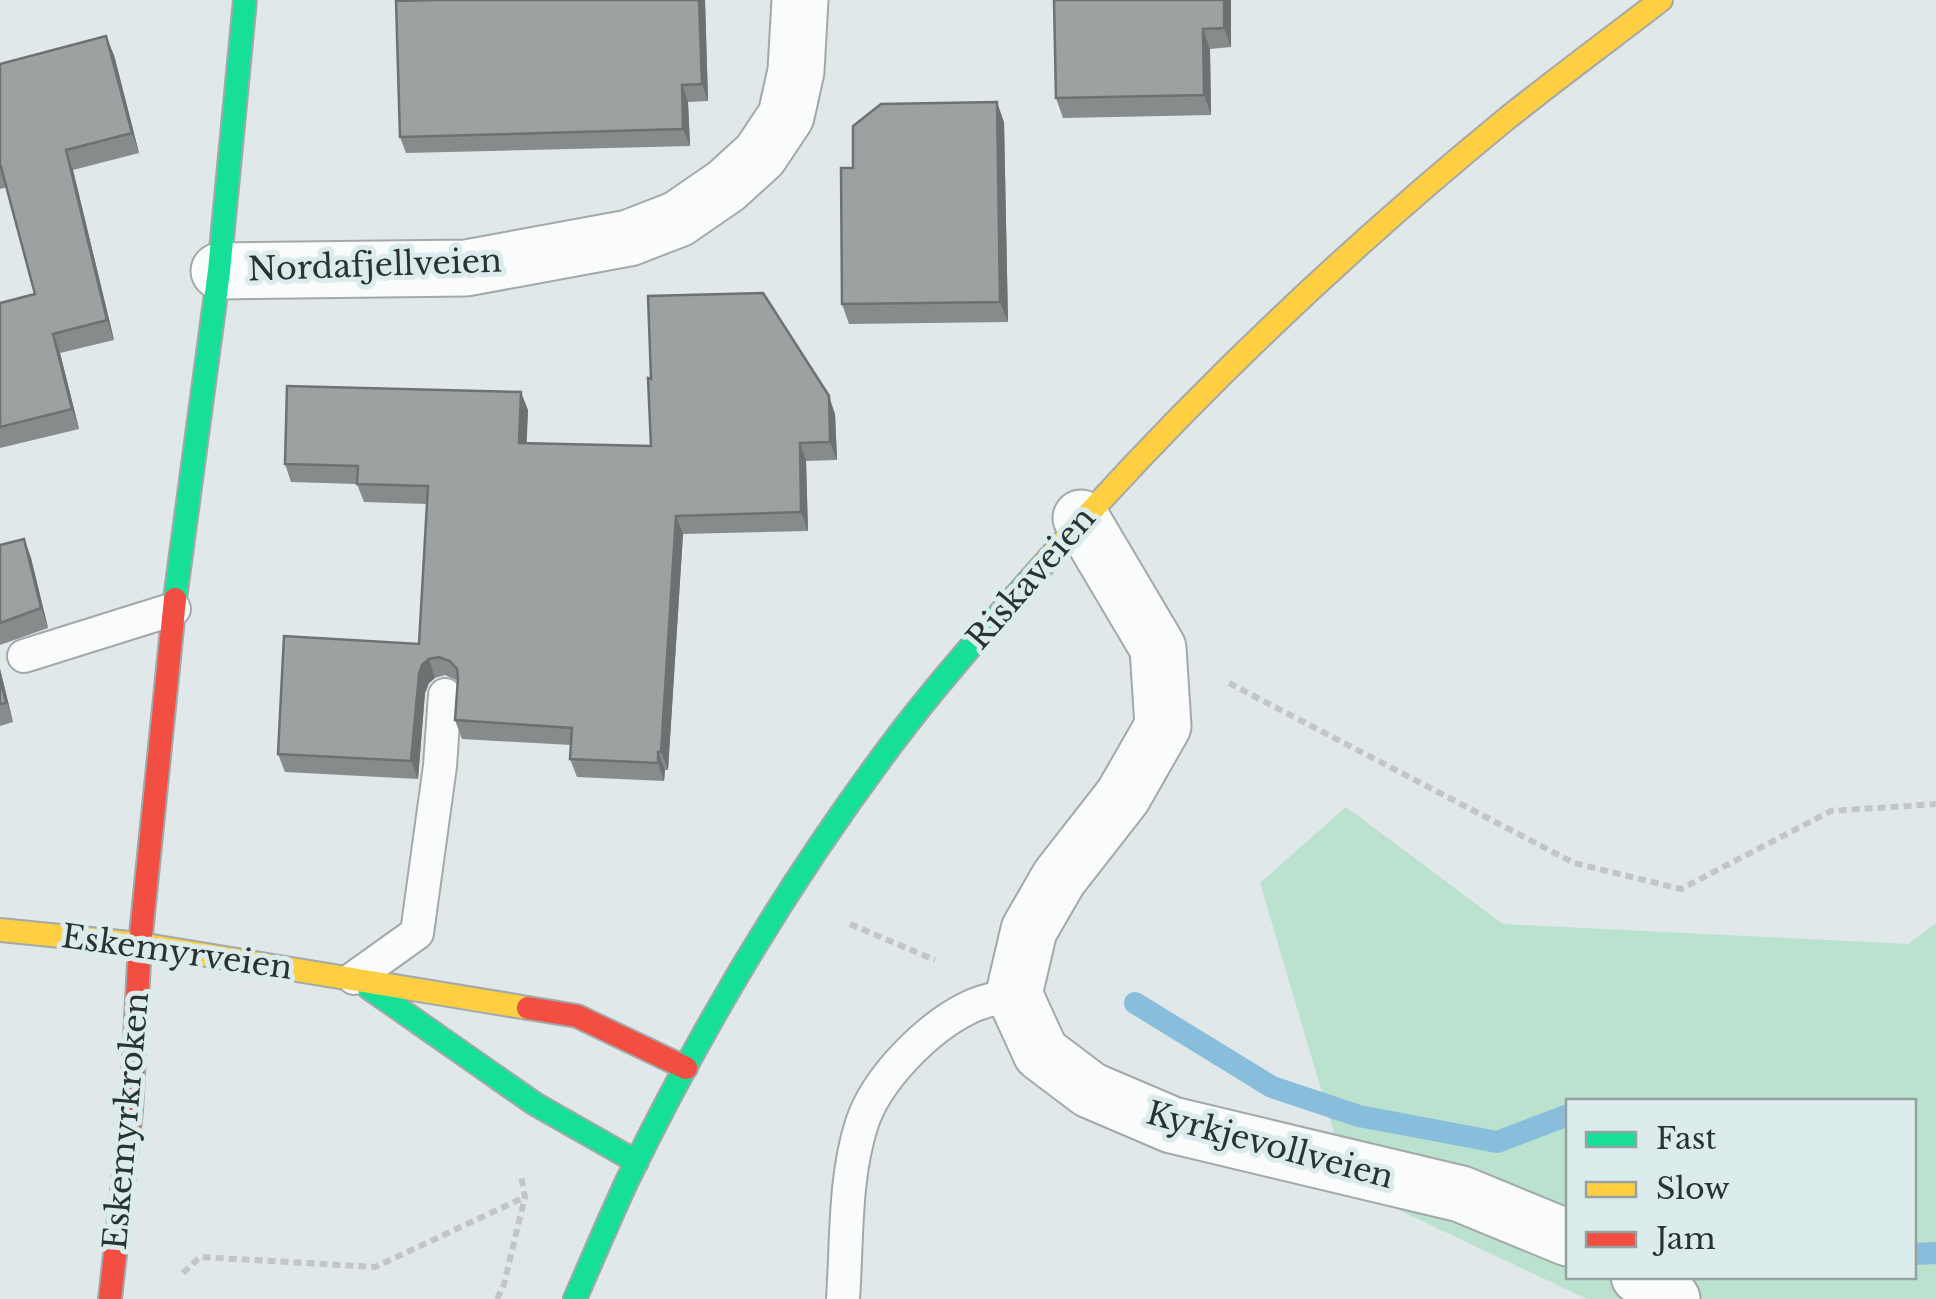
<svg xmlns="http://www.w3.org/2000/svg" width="1936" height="1299" viewBox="0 0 1936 1299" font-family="'Libre Baskerville',serif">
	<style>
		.green { fill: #bae2ce; fill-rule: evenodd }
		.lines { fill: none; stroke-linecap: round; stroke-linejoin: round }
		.stream { stroke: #88bddb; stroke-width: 22 }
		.lane-casing { stroke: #a3a9aa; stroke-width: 36 }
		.street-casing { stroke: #a3a9aa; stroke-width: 59 }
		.fast-casing { stroke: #a3a9aa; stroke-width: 26 }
		.slow-casing { stroke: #a3a9aa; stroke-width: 26 }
		.jam-casing { stroke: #a3a9aa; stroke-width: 26 }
		.path { stroke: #c3c6c6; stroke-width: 6; stroke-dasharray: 8 5; stroke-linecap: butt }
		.lane { stroke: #fafcfc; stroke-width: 32 }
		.street { stroke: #fafcfc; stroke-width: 55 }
		.fast { stroke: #16e098; stroke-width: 22 }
		.slow { stroke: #ffcf43; stroke-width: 22 }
		.jam { stroke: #f24e42; stroke-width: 22 }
		.wall { fill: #868b8b }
		.shaded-wall { fill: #6d7171 }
		.building { fill: #9ca2a2; stroke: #6d7171; stroke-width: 2.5 }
		.labels { text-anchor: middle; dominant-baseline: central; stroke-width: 10; stroke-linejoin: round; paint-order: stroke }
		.street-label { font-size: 32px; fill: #2b3232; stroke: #dceced }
	</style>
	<rect width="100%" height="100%" fill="#e0e8e9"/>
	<path class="green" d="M1346,807L1503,924L1908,944L1936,923V1299H1587L1350,1187L1260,883ZM1568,1102H1914V1276H1568Z"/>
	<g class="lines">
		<path class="stream" d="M1135,1003L1272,1087L1359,1116L1497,1142L1568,1115
			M1914,1254L1936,1253"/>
		<g class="lane-casing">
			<path id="lane" d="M24,656L174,609
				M354,978L417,933L440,766L445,695
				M843,1299C847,1242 844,1178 862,1123C877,1078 928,1027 970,1007C984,1000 1000,998 1014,994"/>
		</g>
		<g class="street-casing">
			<path id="street" d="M219,271L466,268L629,238L678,219L726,186L760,155L786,116L796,71L800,0
				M1081,518L1158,648L1163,726L1123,796L1059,878L1029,930L1014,994L1041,1053L1090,1090L1172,1125L1461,1194L1568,1238
				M1639,1276L1672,1299"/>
		</g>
		<g class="fast-casing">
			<path id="fast" d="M175,599L219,271L245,0
				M369,988L535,1104L637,1162
				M575,1299C592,1260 609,1220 627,1181C704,1023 797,868 904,728C947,672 995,619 1042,566"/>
		</g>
		<g class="slow-casing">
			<path id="slow" d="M1042,566C1183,405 1339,256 1505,120C1556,79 1609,40 1661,0
				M0,930L140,944L528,1008"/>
		</g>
		<g class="jam-casing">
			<path id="jam" d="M528,1008L577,1016L686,1068
				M110,1299L131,1111L140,944L175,599"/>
		</g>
		<path class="path" d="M1229,683L1574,863L1681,889L1831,811L1936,804
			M850,924L935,960
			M183,1273L200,1257L375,1267L525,1197
			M497,1299L504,1284L525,1197L521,1176"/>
		<use href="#lane" class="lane"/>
		<use href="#street" class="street"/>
		<use href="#fast" class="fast"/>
		<use href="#slow" class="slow"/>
		<use href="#jam" class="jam"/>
	</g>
	<path class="wall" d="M434,0H705L708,101L688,102L690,146L406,153L400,137Z
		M1231,0V47L1210,49L1211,115L1063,118L1056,98Z
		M114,55L139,153L73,170L114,340L60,353L79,429L0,448V303L35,294L7,187L0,189V64Z
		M1004,122L1008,322L849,324L842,304L853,168Z
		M528,410L526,443L651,446L835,414L837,460L806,461L808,531L683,534L668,770H665L664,781L577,777L570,759L571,745L462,739L455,720L458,681L445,675L435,678L429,683L425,693L418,779L285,772L278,754L419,644L427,504L364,502L357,484L291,482L285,464Z
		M24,539L31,558L48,628L0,645V545Z
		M0,669L13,722L0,726Z"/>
	<path class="shaded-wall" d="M699,0H705L708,101L702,84Z
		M1224,0H1231V47L1224,28Z
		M1203,29L1210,49L1211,115L1204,95Z
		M106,36L114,55L139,153L132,133Z
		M682,85L688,102L690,146L683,129Z
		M997,102L1004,122L1008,322L1000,302Z
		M66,150L73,170L114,340L107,320Z
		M53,334L60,353L79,429L72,409Z
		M521,392L528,410L526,461L519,443Z
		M829,396L835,414L837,460L830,442Z
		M800,443L806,461L808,531L801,512Z
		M676,516L683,534L668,770L661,752Z
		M24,539L31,558L48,628L41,608Z
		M429,659L435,678L429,683L425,693L418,779L411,761L419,674L422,665Z
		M0,669L13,722L0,678Z
		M658,752L665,770L664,781L658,763Z"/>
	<path class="building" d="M434,0H699L702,84L682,85L683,129L400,137L396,1Z
		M1054,0H1224V28L1203,29L1204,95L1056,98Z
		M106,36L132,133L66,150L107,320L53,334L72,409L0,427V303L35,294L1,167L0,168V64Z
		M997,102L1000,302L842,304L841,168H853V126L881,104Z
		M763,293L829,396L830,442L800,443L801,512L676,516L661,752H658V763L570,759L572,728L455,720L458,678L457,669L450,661L439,657L429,659L422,665L419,674L411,761L278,754L284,636L419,644L428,486L357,484L358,466L285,464L287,386L521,392L519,443L651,446L648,378L651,379L648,296Z
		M24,539L41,608L0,623V545Z
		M0,678L6,703L0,704Z"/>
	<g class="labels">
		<g class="street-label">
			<text transform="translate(375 265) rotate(-2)">Nordafjellveien</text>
			<text transform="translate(1031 578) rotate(-49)">Riskaveien</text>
			<text transform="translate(177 952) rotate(8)">Eskemyrveien</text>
			<text transform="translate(126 1121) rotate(-85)">Eskemyrkroken</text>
			<text transform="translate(1270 1145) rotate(15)">Kyrkjevollveien</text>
		</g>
	</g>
	<rect x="1566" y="1099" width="350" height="180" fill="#dceced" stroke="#95a2a2" stroke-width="2.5"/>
	<rect x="1586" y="1132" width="50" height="15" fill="#16e098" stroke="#95a2a2" stroke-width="2.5"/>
	<text x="1656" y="1149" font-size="30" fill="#2b3232">Fast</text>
	<rect x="1586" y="1182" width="50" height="15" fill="#ffcf43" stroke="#95a2a2" stroke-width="2.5"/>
	<text x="1656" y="1199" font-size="30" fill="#2b3232">Slow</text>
	<rect x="1586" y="1232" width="50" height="15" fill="#f24e42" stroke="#95a2a2" stroke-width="2.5"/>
	<text x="1656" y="1249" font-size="30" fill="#2b3232">Jam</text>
</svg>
